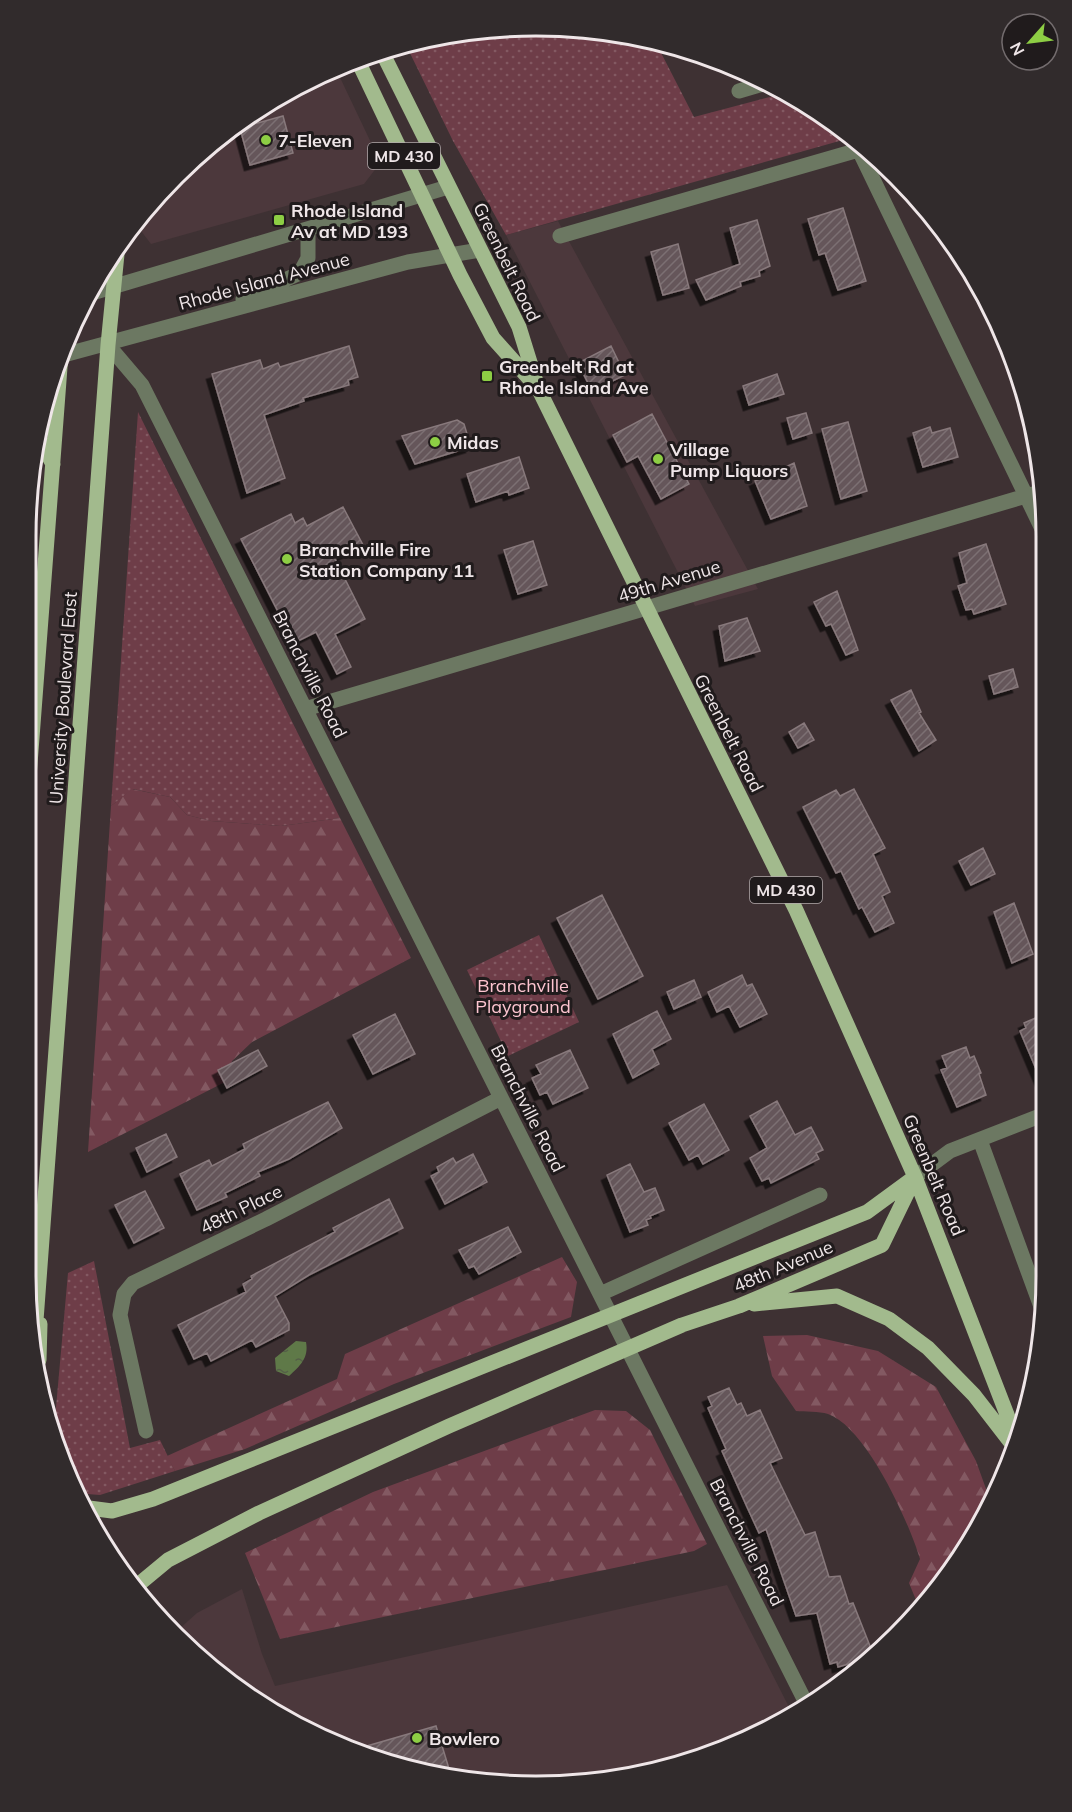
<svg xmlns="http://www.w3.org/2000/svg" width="1072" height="1812" viewBox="0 0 1072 1812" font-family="Mulish,sans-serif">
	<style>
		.built { fill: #4c383c }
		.grass { fill: url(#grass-dots) }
		.forest { fill: url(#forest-firs) }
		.water { fill: url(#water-ripples) }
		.building { fill: url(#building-hatch); stroke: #88797c; stroke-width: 1.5; filter: url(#shadow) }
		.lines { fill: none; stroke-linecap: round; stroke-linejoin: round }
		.minor { stroke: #6c7862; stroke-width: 15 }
		.major { stroke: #a2ba8d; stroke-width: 15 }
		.poi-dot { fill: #8dce44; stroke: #201b1c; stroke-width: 2 }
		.labels { text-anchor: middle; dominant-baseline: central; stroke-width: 6; stroke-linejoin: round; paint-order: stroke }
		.shield { fill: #201b1c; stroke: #b1a9ab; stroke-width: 1.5 }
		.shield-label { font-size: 16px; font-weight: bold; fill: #efe6e8 }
		.poi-label { font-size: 18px; font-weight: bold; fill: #efe6e8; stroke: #201b1c; text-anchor: start }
		.street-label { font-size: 18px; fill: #efe6e8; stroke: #201b1c }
		.park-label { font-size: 18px; fill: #fdc5d0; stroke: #201b1c }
		.rim { fill: none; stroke: #efe6e8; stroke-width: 3 }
	</style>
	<defs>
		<pattern id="grass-dots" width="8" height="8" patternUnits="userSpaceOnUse" patternTransform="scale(1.5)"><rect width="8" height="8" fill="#6e3d48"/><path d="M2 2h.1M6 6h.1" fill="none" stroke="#835962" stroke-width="1.8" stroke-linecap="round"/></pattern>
		<pattern id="forest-firs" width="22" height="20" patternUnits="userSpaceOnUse" patternTransform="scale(1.5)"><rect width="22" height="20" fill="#6e3d48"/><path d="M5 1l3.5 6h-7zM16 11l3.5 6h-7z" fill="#835962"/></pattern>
		<pattern id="water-ripples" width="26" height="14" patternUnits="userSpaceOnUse" patternTransform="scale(1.5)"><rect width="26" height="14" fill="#5f7948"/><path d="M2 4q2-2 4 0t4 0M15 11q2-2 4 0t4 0" fill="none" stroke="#545f47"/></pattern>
		<pattern id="building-hatch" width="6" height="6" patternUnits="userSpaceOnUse" patternTransform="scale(1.5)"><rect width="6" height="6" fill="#65575a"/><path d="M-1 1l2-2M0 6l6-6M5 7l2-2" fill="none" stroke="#7b6f72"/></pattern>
		<filter id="shadow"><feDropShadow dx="-5.5" dy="5.5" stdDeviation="0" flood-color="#0009"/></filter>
	</defs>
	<rect width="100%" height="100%" fill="#3e3133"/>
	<path class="built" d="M335,67L375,151L377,167L364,184L151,244L138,227L140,218L175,175L253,111Z
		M558,221L758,589L695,606L506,235Z
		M727,1585L791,1711L700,1760L536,1786L372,1760L252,1700L178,1630L197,1613L242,1589L262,1654L275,1686Z"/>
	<path class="grass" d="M536,26L636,35L655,41L694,117L785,93L820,112L850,138L506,235L453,141L406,45L437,35Z
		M138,412L340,818L281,826L211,821L187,815L170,797L133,789L111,806Z
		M539,935L579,1022L508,1056L467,970Z
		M94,1261L130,1448L160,1440L175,1471L100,1495L87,1494L77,1486L53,1441L68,1273Z"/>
	<path class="forest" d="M132,789L170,797L187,815L211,821L281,826L340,818L411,958L252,1042L232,1061L225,1082L88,1152L111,806Z
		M562,1257L577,1282L571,1317L394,1384L245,1449L175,1471L167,1456L337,1379L345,1354Z
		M807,1335L878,1351L936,1387L976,1461L990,1500L960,1560L918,1605L909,1583L920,1559C909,1522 866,1427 828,1414C819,1411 805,1412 796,1411L772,1376L763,1336Z
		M595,1410L626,1411L650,1430L707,1544L694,1551L280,1639L245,1553L373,1492Z"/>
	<path class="water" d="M296,1341L306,1342C309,1358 300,1366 289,1376L276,1371L275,1358Z"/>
	<path class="building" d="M283,116L293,153L250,165L240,128Z
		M843,208L866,281L838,290L825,253L819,255L808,219Z
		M757,220L770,266L759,271L760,276L740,282L741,286L706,300L696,280L740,264L730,228Z
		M678,244L689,288L663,295L651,252Z
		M349,346L358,377L348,380L349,385L303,398L304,401L264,415L285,478L247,493L212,374L260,360L263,369L278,363L280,367Z
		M611,346L625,375L592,391L578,363Z
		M777,374L784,394L749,405L743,386Z
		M806,413L812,433L793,439L787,418Z
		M652,414L689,484L661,499L638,456L627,462L613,435Z
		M457,420L464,424L471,447L415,464L402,436Z
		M848,422L867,491L841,499L822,429Z
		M930,427L932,433L950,428L958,457L923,467L913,433Z
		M519,457L529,488L509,495L508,491L476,502L467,474Z
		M794,463L807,506L771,519L755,481Z
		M343,507L363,545L335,559L365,619L335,634L351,667L337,674L316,632L294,643L241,539L291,514L295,523L303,518L307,526Z
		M533,541L547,585L518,594L504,550Z
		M986,544L1006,604L974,614L972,609L966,610L958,586L967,583L959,553Z
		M837,591L858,650L846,655L831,624L826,626L814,602Z
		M747,618L760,651L725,661L719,626Z
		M1013,669L1018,687L994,694L989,676Z
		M911,690L921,712L919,713L936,740L919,751L891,700Z
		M804,723L814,740L798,748L789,732Z
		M854,789L885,848L873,854L890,892L882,896L894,923L875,932L862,907L859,909L841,871L836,873L803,807L836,790L840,796Z
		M983,848L995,874L971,885L959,861Z
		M602,895L643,976L598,999L557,918Z
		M1014,903L1033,954L1012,963L994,912Z
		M742,975L747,986L752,984L767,1014L740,1027L729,1006L717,1012L708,992Z
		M694,980L701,997L674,1009L667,992Z
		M657,1011L671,1039L652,1049L659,1064L633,1078L613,1034Z
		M395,1014L415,1054L373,1074L353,1035Z
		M1045,1014V1090L1020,1031L1026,1028L1024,1023Z
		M966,1047L970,1058L974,1056L981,1073L979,1074L986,1095L957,1107L941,1070L947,1068L942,1056Z
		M258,1050L267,1066L227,1088L218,1070Z
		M570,1050L588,1088L553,1104L547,1092L540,1095L532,1078L541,1074L536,1065Z
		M777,1101L795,1135L811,1127L823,1150L816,1153L819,1159L771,1183L769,1178L762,1181L750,1158L767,1148L750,1116Z
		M328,1102L342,1128L289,1159L258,1172L260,1176L225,1193L227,1197L197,1210L180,1174L209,1160L212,1166L245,1149L243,1144Z
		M704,1104L729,1150L703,1164L698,1155L689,1160L669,1123Z
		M166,1134L177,1157L147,1172L136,1148Z
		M473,1154L487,1182L445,1204L431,1176L439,1172L437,1167L453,1158L456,1163Z
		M630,1164L644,1192L655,1188L664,1210L650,1216L651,1218L646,1220L648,1225L630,1232L607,1175Z
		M145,1191L164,1228L134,1243L115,1205Z
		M389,1199L403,1228L309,1275L275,1296L289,1323V1330L256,1347L252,1340L211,1361L207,1353L194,1359L178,1325L246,1292L243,1284L252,1279L251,1276L335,1232L333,1228Z
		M508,1227L521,1252L479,1274L474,1266L469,1268L459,1250Z
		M729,1388L737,1405L741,1403L747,1416L760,1410L782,1458L770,1463L805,1535L815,1532L829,1577L840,1576L849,1604L853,1603L870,1646L866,1659L838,1667L837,1662L830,1664L817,1613L796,1616L766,1529L759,1533L747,1507L722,1451L726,1449L708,1408L712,1406L708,1397Z
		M436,1726L450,1772L372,1760L353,1750Z"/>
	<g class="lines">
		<path class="minor" d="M739,91L766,83
			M855,142L1045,535
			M560,236L862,149
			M92,293L448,187
			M243,299L300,273L308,258V230
			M108,345L142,385L806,1703
			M60,356L408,262L480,250
			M305,709L1043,491
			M980,1140L1044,1315
			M915,1177L950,1151L1045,1114
			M600,1294L820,1195
			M146,1431L120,1315L124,1294L133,1283L266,1219L501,1098"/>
		<path class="major" d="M382,52L519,327L538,388L796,910L915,1177L1018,1443
			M357,59L460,275L493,338L534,384
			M39,439L53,464
			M26,817L61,354
			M754,1304L837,1296L889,1319L928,1348L974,1395L1015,1448
			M35,1334L108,345L118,244
			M39,1360L40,1324
			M89,1508L112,1511L153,1499L867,1212L912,1179
			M133,1589L168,1560L259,1513L449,1426L682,1325L739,1306L882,1245L915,1177"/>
	</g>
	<g class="poi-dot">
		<circle cx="266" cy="140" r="6"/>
		<rect x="273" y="214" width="12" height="12" rx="3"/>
		<rect x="481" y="370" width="12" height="12" rx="3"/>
		<circle cx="435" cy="442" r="6"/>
		<circle cx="658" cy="459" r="6"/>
		<circle cx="287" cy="559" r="6"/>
		<circle cx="417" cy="1738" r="6"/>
	</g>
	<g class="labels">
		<g class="shield">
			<rect x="368" y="143" width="72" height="26" rx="4.5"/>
			<rect x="750" y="877" width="72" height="26" rx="4.5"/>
		</g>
		<g class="shield-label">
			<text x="404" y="156">MD 430</text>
			<text x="786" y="890">MD 430</text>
		</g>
		<g class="poi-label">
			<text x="278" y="140">7-Eleven</text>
			<text x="291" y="210">Rhode Island<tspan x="291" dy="21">Av at MD 193</tspan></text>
			<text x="499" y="366">Greenbelt Rd at<tspan x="499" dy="21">Rhode Island Ave</tspan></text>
			<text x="447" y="442">Midas</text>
			<text x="670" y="449">Village<tspan x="670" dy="21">Pump Liquors</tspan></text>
			<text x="299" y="549">Branchville Fire<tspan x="299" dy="21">Station Company 11</tspan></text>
			<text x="429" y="1738">Bowlero</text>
		</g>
		<g class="street-label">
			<text transform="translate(507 262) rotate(64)">Greenbelt Road</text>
			<text transform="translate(264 281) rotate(-15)">Rhode Island Avenue</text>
			<text transform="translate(669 581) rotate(-17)">49th Avenue</text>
			<text transform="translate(310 674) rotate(63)">Branchville Road</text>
			<text transform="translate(63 698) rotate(-86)">University Boulevard East</text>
			<text transform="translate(729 733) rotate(63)">Greenbelt Road</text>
			<text transform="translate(528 1108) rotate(63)">Branchville Road</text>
			<text transform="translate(934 1175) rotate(67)">Greenbelt Road</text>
			<text transform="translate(241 1209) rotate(-26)">48th Place</text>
			<text transform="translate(783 1266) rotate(-23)">48th Avenue</text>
			<text transform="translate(747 1542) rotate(63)">Branchville Road</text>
		</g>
		<g class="park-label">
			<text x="523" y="985">Branchville<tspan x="523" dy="21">Playground</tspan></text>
		</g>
	</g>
	<path d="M0 0H1072V1812H0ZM536 36H536A500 500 0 0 1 1036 536V1276A500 500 0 0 1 536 1776H536A500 500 0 0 1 36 1276V536A500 500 0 0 1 536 36Z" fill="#312b2c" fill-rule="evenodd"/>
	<path class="rim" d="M536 36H536A500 500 0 0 1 1036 536V1276A500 500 0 0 1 536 1776H536A500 500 0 0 1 36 1276V536A500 500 0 0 1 536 36Z"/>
	<g transform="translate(1030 42) rotate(242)"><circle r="28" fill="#201b1c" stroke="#736c6e" stroke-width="1.5"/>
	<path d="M0-4.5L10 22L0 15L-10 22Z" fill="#8dce44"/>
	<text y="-9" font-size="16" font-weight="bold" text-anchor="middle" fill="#efe6e8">N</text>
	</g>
</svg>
